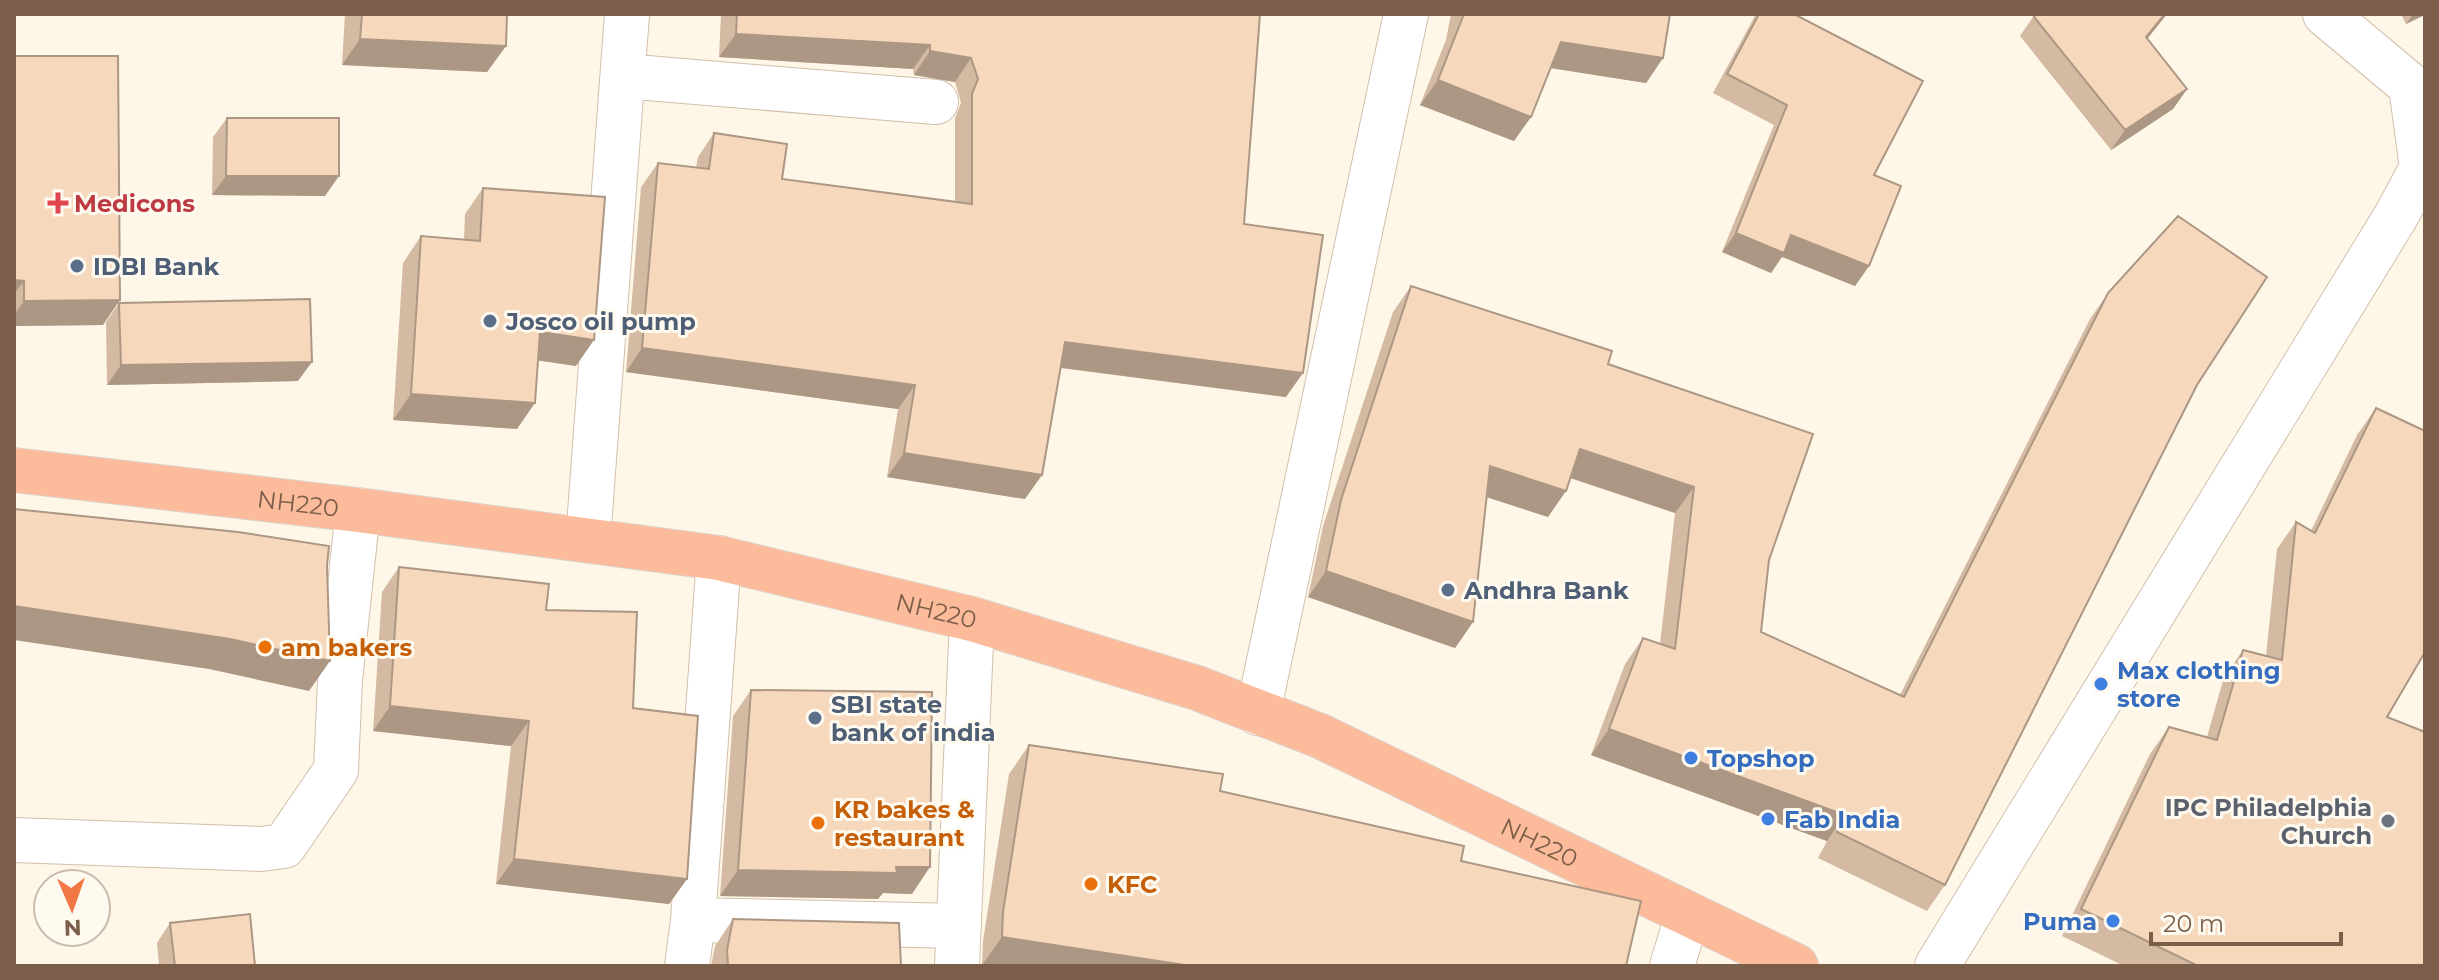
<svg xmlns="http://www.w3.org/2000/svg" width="2439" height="980" viewBox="0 0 2439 980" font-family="Montserrat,sans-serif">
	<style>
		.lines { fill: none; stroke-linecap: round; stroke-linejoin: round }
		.minor-casing { stroke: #d2bfac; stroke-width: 46 }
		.highway-casing { stroke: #ddd5d0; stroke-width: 46 }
		.minor { stroke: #fff; stroke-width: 44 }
		.highway { stroke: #fcbb9a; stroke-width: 44 }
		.wall { fill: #d4baa3 }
		.shaded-wall { fill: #ac9784 }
		.building { fill: #f6d8bd; stroke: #ac9784; stroke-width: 2 }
		.health-dot { fill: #e0444e; stroke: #fffaf0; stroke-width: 3 }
		.service-dot { fill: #5c6f8a; stroke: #fffaf0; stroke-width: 3 }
		.food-dot { fill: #e8710a; stroke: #fffaf0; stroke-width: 3 }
		.shop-dot { fill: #3f7fe0; stroke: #fffaf0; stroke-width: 3 }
		.worship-dot { fill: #6b7280; stroke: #fffaf0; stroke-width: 3 }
		.labels { text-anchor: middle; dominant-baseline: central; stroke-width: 6; stroke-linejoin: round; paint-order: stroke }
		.health-label { font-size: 24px; font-weight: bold; fill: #be3a42; stroke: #fffaf0; text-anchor: start }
		.service-label { font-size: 24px; font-weight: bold; fill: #4e5e75; stroke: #fffaf0; text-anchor: start }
		.street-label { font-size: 24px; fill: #7b5e49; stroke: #fffaf0 }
		.food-label { font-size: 24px; font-weight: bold; fill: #c56008; stroke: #fffaf0; text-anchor: start }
		.shop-label { font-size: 24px; font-weight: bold; fill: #366cbe; stroke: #fffaf0; text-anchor: start }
		.worship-label { font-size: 24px; font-weight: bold; fill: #5b616d; stroke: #fffaf0; text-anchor: end }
	</style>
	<rect width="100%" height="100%" fill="#fef7e8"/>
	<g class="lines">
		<g class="minor-casing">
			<path id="minor" d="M623,76L936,102
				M588,540L627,14
				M1258,713L1406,14
				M14,840L261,849L284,846L336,770L340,680L358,510
				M693,920L959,926
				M687,966L693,920L719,558
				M957,966L972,619
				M1672,966L1688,914
				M1937,966L2396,216L2422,168L2411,86L2325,14"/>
		</g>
		<g class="highway-casing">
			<g id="highway">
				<path id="s1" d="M14,470L358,510L719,558L972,619L1197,688L1320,736L1796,966"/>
			</g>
		</g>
		<use href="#minor" class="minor"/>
		<use href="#highway" class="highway"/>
	</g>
	<path class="wall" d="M345,14H507L506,46L487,72L342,65Z
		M721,14H1260L1244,224L1286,397L1060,368L1025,499L887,477L898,409L626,372L641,187L658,163L696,168L698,157L714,133L782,179L955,202V118L961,103L955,82L914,75L913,69L719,57Z
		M1451,14H1670L1663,58L1646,83L1551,68L1514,141L1420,105L1446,40Z
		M1756,14H1794L1874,175L1869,266L1855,286L1782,256L1771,273L1722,252L1774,125L1713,93Z
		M2035,14H2167L2147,38L2187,89L2173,109L2111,150L2020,36Z
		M2401,14H2425L2406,24Z
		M14,56L103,325L14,326Z
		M227,118L325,196L212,195L213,137Z
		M483,188L576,366L538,360L517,429L393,420L403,263L421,236L464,240L465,214Z
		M1411,286L1608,364L1769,560L1761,632L1900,695L2090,319L2108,293L2197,385L1945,885L1927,911L1818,858L1827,841L1591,755L1625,664L1643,638L1660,644L1675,513L1570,478L1548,517L1486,497L1473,622L1455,648L1308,597L1323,526L1393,312Z
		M119,303L298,381L107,385L106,322Z
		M2376,408L2387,717L2425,966H2124L2062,936L2150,754L2169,727L2207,737L2224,677L2243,650L2266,656L2277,549L2296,522L2311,531L2357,435Z
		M399,567L546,610L633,708L687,879L669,904L496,884L511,746L373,731L382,592Z
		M751,690L912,894L883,893L878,899L720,896L733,716Z
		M1029,745L1220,791L1461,861L1626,966L982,965L983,941L1009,774Z
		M733,919L901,966H711L715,946Z
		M170,923L255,966H159L157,943Z"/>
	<path class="shaded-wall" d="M2165,14H2167L2133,57L2146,37Z
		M2413,14H2425V15L2406,24Z
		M736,34L930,45L913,69L719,57Z
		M360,39L506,46L487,72L342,65Z
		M1561,42L1663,58L1646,83L1544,67Z
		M930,51L971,58L955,82L914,75Z
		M1438,80L1531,117L1514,141L1420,105Z
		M2187,89L2173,109L2111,150L2125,130Z
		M226,176H339L325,196L212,195Z
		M1736,233L1791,235L1869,266L1855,286L1782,257L1771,273L1722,252Z
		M14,280L24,281L14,294Z
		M120,300L103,325L14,326V315L24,301Z
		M540,332L594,340L576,366L521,358Z
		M1065,342L1303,373L1286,397L1048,366Z
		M642,348L915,385L898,409L626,372Z
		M312,362L298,381L107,385L121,365Z
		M411,394L535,403L517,429L393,420Z
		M1580,449L1694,487L1675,513L1562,475Z
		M904,453L1042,475L1025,499L887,477Z
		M1490,466L1566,491L1548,517L1471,492Z
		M1326,571L1473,622L1455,648L1308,597Z
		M14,606L230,639L330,661L309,691L209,669L14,640Z
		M390,706L529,721L511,746L373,731Z
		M1609,729L1845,815L1827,841L1591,755Z
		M514,859L687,879L669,904L496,884Z
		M896,867H930L912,894L883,893L878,899L720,896L738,870Z
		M1002,937L1191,966L982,965Z"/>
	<path class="building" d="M362,14H507L506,46L360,39Z
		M737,14H1260L1244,224L1323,235L1303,373L1065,342L1042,475L904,453L915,385L642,348L658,163L709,169L714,133L787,144L782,179L972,204V94L978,79L971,58L930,51V45L736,34Z
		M1464,14H1670L1663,58L1561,42L1531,117L1438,80Z
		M1759,14H1794L1923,81L1874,175L1901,186L1869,266L1791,235L1784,253L1736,233L1787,105L1727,74Z
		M2036,14H2165L2146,37L2187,89L2125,130L2034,17Z
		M14,56H118L120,300L24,301V281L14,280Z
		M227,118H339V176H226Z
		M483,188L605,197L594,340L540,332L535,403L411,394L421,236L480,241Z
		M2178,216L2267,277L2197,385L1945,885L1837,832L1845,815L1609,729L1643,638L1675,649L1694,487L1580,449L1566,491L1490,466L1473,622L1326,571L1341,500L1411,286L1612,351L1608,364L1813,434L1769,560L1761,632L1904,697L2108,293Z
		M310,299L312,362L121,365L119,303Z
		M2376,408L2425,431V652L2387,717L2425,732V966H2198L2081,909L2169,727L2217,740L2243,650L2282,660L2296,522L2315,533Z
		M14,509L238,532L329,546L327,566L330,661L230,639L14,606Z
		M399,567L549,584L546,610L637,612L633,708L698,716L687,879L514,859L529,721L390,706Z
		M751,690L932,692L930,867H896L897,873L738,870Z
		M1029,745L1223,774L1220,791L1464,846L1461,861L1641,901L1626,966H1191L1002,937L1003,912Z
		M250,914L255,966H175L170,923Z
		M733,919L899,923L901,966H728L727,950Z"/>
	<path class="health-dot" d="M54 191h8v8h8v8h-8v8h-8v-8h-8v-8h8z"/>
	<g class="service-dot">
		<circle cx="77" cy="266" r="8"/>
		<circle cx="490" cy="321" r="8"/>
		<circle cx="1448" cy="590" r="8"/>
		<circle cx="815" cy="718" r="8"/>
	</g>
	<g class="food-dot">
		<circle cx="265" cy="647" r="8"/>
		<circle cx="818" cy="823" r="8"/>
		<circle cx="1091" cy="884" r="8"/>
	</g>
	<g class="shop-dot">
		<circle cx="2101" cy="684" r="8"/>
		<circle cx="1691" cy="758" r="8"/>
		<circle cx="1768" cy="819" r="8"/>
		<circle cx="2113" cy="921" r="8"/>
	</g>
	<circle class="worship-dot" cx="2388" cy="821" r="8"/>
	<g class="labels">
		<g class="health-label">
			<text x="74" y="203">Medicons</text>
		</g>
		<g class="service-label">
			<text x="93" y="266">IDBI Bank</text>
			<text x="506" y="321">Josco oil pump</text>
			<text x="1464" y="590">Andhra Bank</text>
			<text x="831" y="704">SBI state<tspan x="831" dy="28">bank of india</tspan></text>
		</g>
		<g class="street-label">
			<text stroke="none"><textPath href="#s1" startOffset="286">NH220</textPath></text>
			<text stroke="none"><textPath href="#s1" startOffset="934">NH220</textPath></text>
			<text stroke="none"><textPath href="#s1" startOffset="1582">NH220</textPath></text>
		</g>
		<g class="food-label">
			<text x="281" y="647">am bakers</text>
			<text x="834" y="809">KR bakes &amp;<tspan x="834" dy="28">restaurant</tspan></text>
			<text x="1107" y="884">KFC</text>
		</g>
		<g class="shop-label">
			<text x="2117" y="670">Max clothing<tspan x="2117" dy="28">store</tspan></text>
			<text x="1707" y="758">Topshop</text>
			<text x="1784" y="819">Fab India</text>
			<text x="2097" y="921" text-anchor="end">Puma</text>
		</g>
		<g class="worship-label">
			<text x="2372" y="807">IPC Philadelphia<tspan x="2372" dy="28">Church</tspan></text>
		</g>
	</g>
	<rect width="2439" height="980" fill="none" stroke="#7b5e49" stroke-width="32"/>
	<g transform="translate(72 908) rotate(178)"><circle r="38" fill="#fffaf0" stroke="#cabcad" stroke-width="2"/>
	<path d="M0-6L14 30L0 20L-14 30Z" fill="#f17744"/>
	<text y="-12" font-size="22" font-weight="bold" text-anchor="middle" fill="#7b5e49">N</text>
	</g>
	<path d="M2151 932v12h190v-12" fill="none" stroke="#7b5e49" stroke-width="4"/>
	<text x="2163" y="932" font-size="24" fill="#7b5e49" stroke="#fffaf0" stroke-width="6" paint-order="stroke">20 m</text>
</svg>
